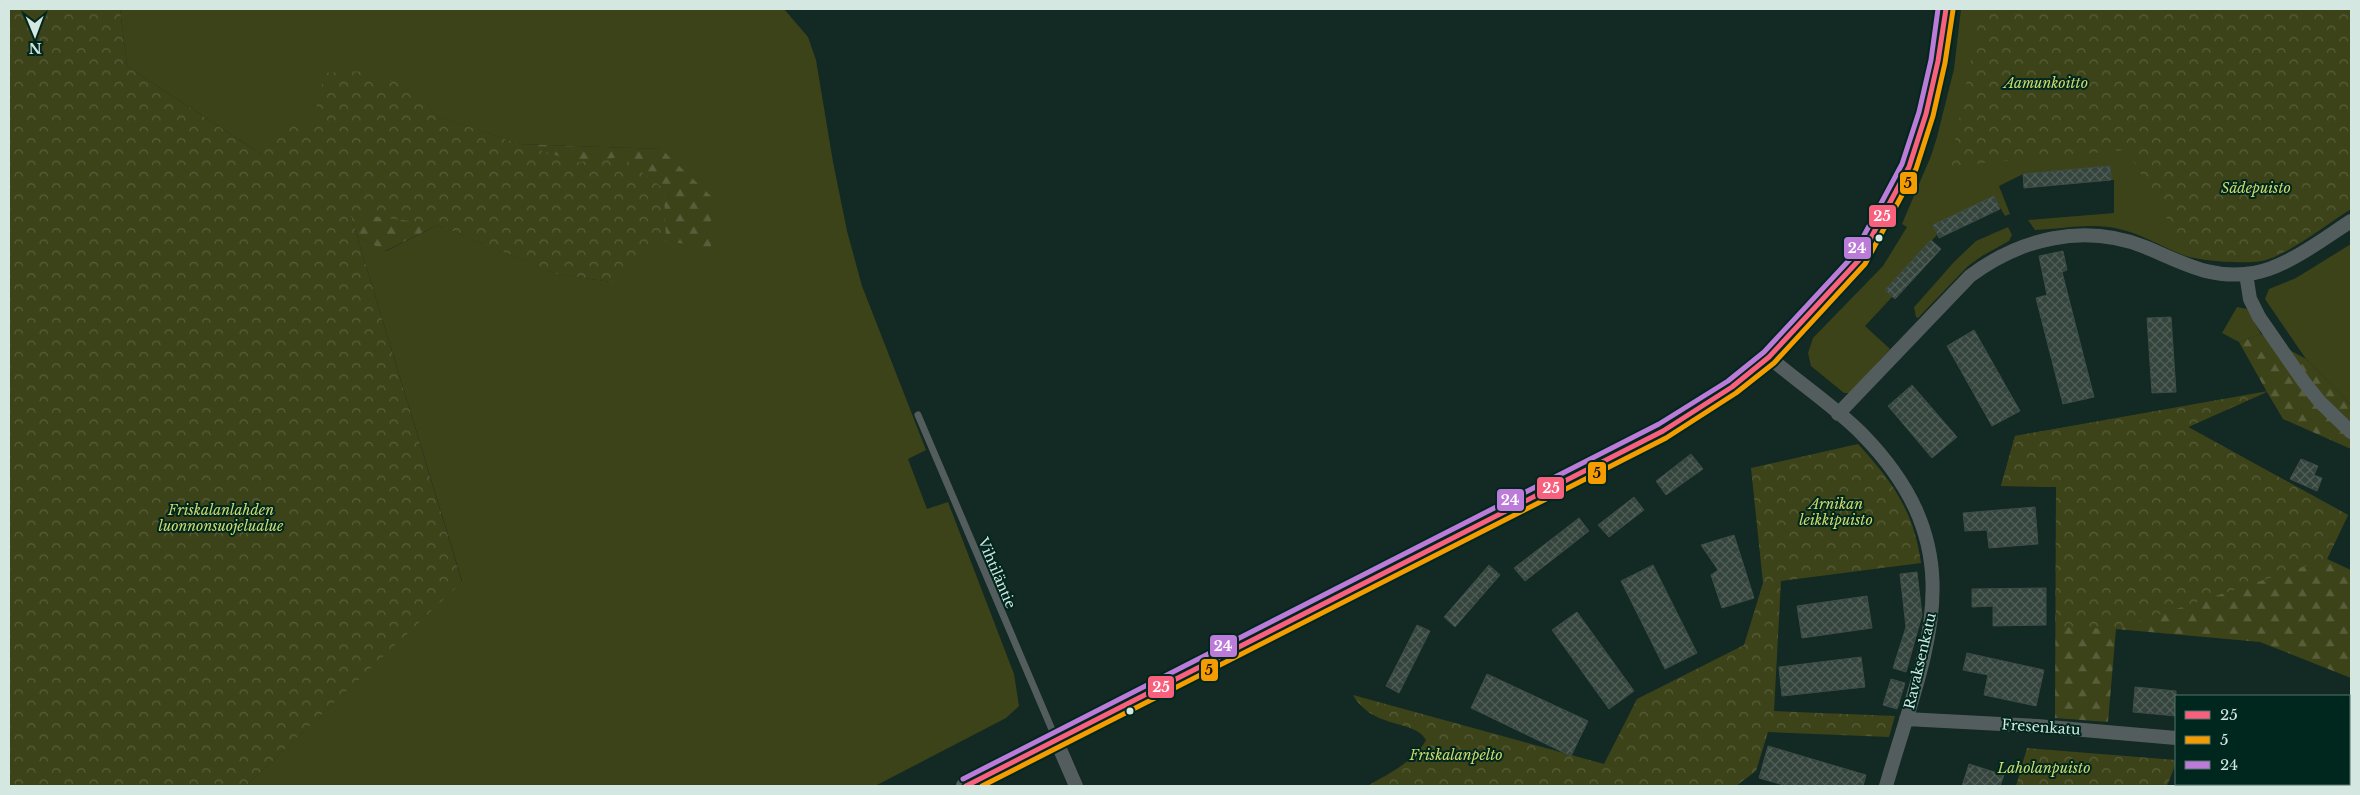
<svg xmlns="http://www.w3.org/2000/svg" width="2360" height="795" viewBox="0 0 2360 795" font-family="'Libre Baskerville',serif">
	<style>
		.grass { fill: #3d4319 }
		.forest { fill: url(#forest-firs) }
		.park { fill: url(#park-crowns) }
		.building { fill: url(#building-cross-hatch); stroke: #3e4d46 }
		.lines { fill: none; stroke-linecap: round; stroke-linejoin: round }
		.lane { stroke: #545d5d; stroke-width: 7 }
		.street { stroke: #545d5d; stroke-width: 14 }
		.secondary { stroke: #545f5e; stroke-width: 20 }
		.bus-1-casing { stroke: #00271e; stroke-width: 9 }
		.bus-2-casing { stroke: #00271e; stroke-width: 9 }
		.bus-3-casing { stroke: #00271e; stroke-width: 9 }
		.bus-1 { stroke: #f8607d; stroke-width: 5 }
		.bus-2 { stroke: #f59c00; stroke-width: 5 }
		.bus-3 { stroke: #bd7bd9; stroke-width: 5 }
		.bus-dot { fill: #d4e8e1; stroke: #00271e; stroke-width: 2 }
		.labels { text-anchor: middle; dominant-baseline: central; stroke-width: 4; stroke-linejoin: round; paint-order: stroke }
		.park-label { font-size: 14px; font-style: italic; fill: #cfd96c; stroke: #00271e }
		.street-label { font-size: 14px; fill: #d4e8e1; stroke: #00271e }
		.line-badge { stroke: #00271e; stroke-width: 2 }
		.badge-label { font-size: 14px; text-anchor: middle; font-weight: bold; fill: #fff }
		.pale-badge-label { font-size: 14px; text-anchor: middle; font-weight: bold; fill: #111 }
	</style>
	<defs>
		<pattern id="forest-firs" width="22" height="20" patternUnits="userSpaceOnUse" patternTransform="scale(1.25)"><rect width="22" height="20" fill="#3d4319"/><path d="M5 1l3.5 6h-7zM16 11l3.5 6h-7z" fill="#585e3a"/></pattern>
		<pattern id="park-crowns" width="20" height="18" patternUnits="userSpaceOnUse" patternTransform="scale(1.25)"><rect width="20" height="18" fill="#3d4319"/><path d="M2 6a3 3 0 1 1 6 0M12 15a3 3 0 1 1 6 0" fill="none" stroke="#585e3a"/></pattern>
		<pattern id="building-cross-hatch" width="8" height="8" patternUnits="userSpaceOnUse" patternTransform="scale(1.25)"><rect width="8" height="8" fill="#35443d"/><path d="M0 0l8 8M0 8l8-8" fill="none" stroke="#515f59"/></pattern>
	</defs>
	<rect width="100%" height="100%" fill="#132923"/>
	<path class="grass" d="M120,9H784L808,37L816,60L833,162L847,231L862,286L926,450L908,459L927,509L948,502L1014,674L1019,706L1006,718L875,786H246L462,581L357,236L386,251L438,225L557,274L612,282L666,241L661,149L519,144L435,115L425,101L350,213L127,66Z
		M1961,9H2024L2351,209C2327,224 2292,252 2266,260C2249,265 2198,261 2183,255C2160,246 2140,233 2115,228C2087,223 2063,229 2035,230L2028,220L2114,213V180H2111L2110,166L2023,174L1999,186L2010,214L2005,216L1994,197L1933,225L1937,235L1885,290L1893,296L1865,326L1890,349L1850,393H1844L1811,366L1808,353L1813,338L1883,266L1907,227L1902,224L1931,156L1937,137L1954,69Z
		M2008,227L2012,235L2009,241L1982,256L1968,266L1918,318L1916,317L1914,307L1916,305L1954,262L1976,241Z
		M2351,244V405L2306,359L2265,299L2269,289L2296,278Z
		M2237,307L2247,309L2261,334L2239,342L2222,333Z"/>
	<path class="forest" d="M364,71L404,85L425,101L435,115L519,144L661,149L711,196V248L666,241L613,282L557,274L438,225L385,251L357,236L350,213L325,73Z
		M2261,334L2306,359L2351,405V449L2283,419L2267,392L2188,427L2348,515L2327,559L2351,570V678L2260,642L2116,629L2108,722L2055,718L2056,487L2001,486L2015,436L2267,392L2239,342Z"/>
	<path class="park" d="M9,9H120L127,66L262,155L277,128L313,121L325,73L364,71L404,85L425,101L435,115L519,144L579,162L622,157L664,189L666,241L613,282L557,274L438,225L350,213L462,582L246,786H9Z
		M1981,9H2351V209L2280,254L2189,256L2127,150L1950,166Z
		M2268,391L2188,427L2348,515L2327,559L2116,629L2056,627V487L2001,486L2015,436Z
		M1858,444C1892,481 1914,511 1921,563L1781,581L1774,711L1895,716L1889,737L1768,732L1756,771L1736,786H1367C1387,775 1415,761 1426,740C1415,719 1373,730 1353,695L1604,764L1637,699L1744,645L1763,583L1751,468Z
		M2027,748L2176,760V763L2167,786H2016Z"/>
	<path class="building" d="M2110,166L2111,180L2024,188L2023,174Z
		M1994,196L2000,209L1939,238L1933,225Z
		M1931,240L1941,249L1895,299L1885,290Z
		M2063,251L2067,270L2062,272L2094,397L2063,404L2036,298L2047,295L2039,256Z
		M2171,317L2176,392L2152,393L2147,318Z
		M1974,330L2020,411L1992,426L1947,346Z
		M1912,385L1957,437L1932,458L1888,406Z
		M1691,454L1703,469L1666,495L1656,481Z
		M2301,459L2318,466L2314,475L2322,478L2317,491L2290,479Z
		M1634,497L1644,510L1609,537L1598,525Z
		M2035,507L2038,544L1989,548L1987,530L1965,531L1963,513Z
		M1579,518L1589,531L1525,581L1514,568Z
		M1734,535L1754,598L1722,608L1711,575L1718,570L1701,545Z
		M1489,565L1500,575L1455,627L1444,617Z
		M1653,565L1697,653L1665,669L1621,581Z
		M1917,572L1922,615L1906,672L1893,668L1906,627L1900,574Z
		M2046,588V625L1993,626V606L1972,607V589Z
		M1867,596L1872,628L1802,638L1797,606Z
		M1577,612L1634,691L1609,709L1552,630Z
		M1417,625L1430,631L1399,693L1386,686Z
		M1967,653L2044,670L2036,706L1984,695L1988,675L1963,670Z
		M1861,657L1865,687L1782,696L1779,667Z
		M1487,674L1588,721L1571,756L1471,708Z
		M1891,679L1905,683L1897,709L1883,705Z
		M2135,687L2176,691V716L2133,712Z
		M1768,746L1866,775L1863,786H1787L1759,778Z
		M1969,764L2004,775L2000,786H1962Z"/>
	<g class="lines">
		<path class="lane" d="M918,415L1056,739"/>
		<path class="street" d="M2246,274L2250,299L2259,317L2304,382L2320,402L2351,432
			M1769,357C1799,383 1834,406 1862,434C1978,553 1925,650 1886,786
			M1838,414L1970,276C2021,238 2084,223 2145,247C2184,263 2210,280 2254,273C2287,267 2323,239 2351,221
			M1906,719L2037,726L2176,738
			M1056,740L1076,786
			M2321,784L2327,786"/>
		<path class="secondary" d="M966,786L1663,431L1732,387L1769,357L1859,260L1909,167L1926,114L1938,61L1946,9"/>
		<g class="bus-1-casing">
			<path id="bus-1" d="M966,786L1663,431L1732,387L1769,357L1859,260L1909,167L1926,114L1938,61L1946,9"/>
		</g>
		<g class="bus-2-casing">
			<path id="bus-2" d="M982,786L1666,438L1736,393L1774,363L1865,264L1916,169L1933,116L1945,63L1953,10"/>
		</g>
		<g class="bus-3-casing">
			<path id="bus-3" d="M963,779L1659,424L1728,381L1764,352L1853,256L1902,164L1919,112L1931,60L1938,9"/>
		</g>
		<use href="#bus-1" class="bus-1"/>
		<use href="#bus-2" class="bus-2"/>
		<use href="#bus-3" class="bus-3"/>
	</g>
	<g class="bus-dot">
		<circle cx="1879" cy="238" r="4.5"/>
		<circle cx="1130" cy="711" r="4.5"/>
	</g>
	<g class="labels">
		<g class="park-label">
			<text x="2046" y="83">Aamunkoitto</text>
			<text x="2256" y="188">Sädepuisto</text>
			<text x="1836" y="504">Arnikan<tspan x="1836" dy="16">leikkipuisto</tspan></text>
			<text x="221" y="510">Friskalanlahden<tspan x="221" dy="16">luonnonsuojelualue</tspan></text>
			<text x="1456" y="755">Friskalanpelto</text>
			<text x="2044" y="768">Laholanpuisto</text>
		</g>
		<g class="street-label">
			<text transform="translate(997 573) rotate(67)">Vihtiläntie</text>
			<text transform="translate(1920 661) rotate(-77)">Ravaksenkatu</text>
			<text transform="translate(2041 727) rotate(4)">Fresenkatu</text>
		</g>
	</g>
	<g class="line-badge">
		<rect x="1899" y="171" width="19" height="24" rx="5" fill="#f59c00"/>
		<rect x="1868" y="204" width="29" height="24" rx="5" fill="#f8607d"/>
		<rect x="1843" y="236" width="29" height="24" rx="5" fill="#bd7bd9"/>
		<rect x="1587" y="461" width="20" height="24" rx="5" fill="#f59c00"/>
		<rect x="1536" y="476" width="29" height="24" rx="5" fill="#f8607d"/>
		<rect x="1496" y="488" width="29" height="24" rx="5" fill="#bd7bd9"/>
		<rect x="1209" y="634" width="29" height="24" rx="5" fill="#bd7bd9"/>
		<rect x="1200" y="658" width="19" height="24" rx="5" fill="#f59c00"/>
		<rect x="1147" y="675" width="28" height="24" rx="5" fill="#f8607d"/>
	</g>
	<g class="badge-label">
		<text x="1882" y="221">25</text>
		<text x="1857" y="253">24</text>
		<text x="1551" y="493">25</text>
		<text x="1510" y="505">24</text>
		<text x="1223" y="651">24</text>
		<text x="1161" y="692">25</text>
	</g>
	<g class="pale-badge-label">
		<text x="1908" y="188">5</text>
		<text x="1597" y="478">5</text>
		<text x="1209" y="675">5</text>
	</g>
	<rect width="2360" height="795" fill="none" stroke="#d4e8e1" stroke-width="20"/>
	<rect x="2175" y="695" width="175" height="90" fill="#00271e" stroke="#55746c"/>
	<rect x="2185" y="711" width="25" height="8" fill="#f8607d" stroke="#55746c"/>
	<text x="2220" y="720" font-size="15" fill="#d4e8e1">25</text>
	<rect x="2185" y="736" width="25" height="8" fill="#f59c00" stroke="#55746c"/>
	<text x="2220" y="745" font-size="15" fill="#d4e8e1">5</text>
	<rect x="2185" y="761" width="25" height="8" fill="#bd7bd9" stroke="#55746c"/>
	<text x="2220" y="770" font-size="15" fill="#d4e8e1">24</text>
	<g transform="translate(35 35) rotate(179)" stroke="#00271e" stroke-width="4" paint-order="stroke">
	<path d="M0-4L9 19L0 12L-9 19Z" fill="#d4e8e1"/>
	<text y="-8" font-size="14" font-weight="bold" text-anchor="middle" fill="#d4e8e1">N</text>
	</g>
</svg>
